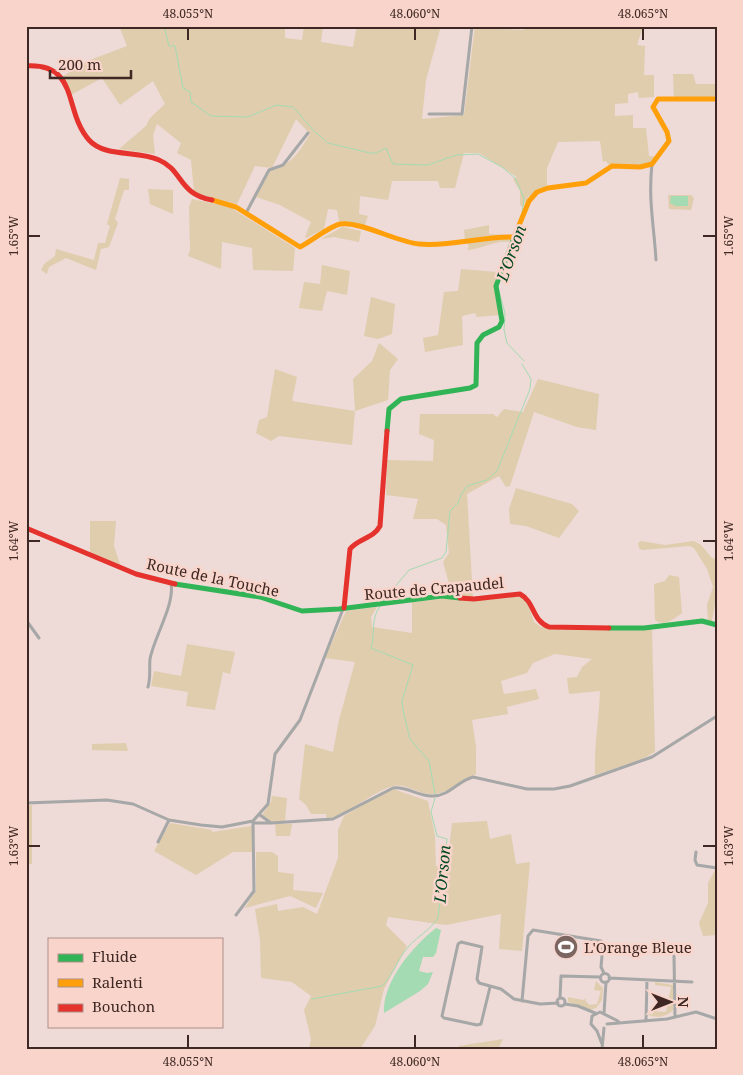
<svg xmlns="http://www.w3.org/2000/svg" width="743" height="1075" viewBox="0 0 743 1075" font-family="'Noto Serif',serif">
	<style>
		.green { fill: #dfcdae }
		.water { fill: #a4dbb2 }
		.lines { fill: none; stroke-linecap: round; stroke-linejoin: round }
		.stream { stroke: #a4dbb2; stroke-width: 1 }
		.street { stroke: #a6a7a7; stroke-width: 3 }
		.fast { stroke: #30b455; stroke-width: 5 }
		.slow { stroke: #ff9f0a; stroke-width: 5 }
		.jam { stroke: #e5322d; stroke-width: 5 }
		.ticks { fill: none; stroke: #3f2823; stroke-width: 2 }
		.labels { text-anchor: middle; dominant-baseline: central; stroke-width: 5; stroke-linejoin: round; paint-order: stroke }
		.street-label { font-size: 15px; fill: #3f2823; stroke: #f8d4cb }
		.poi-label { font-size: 15px; fill: #3f2823; stroke: #f8d4cb; text-anchor: start }
		.water-label { font-size: 16px; font-style: italic; fill: #024825; stroke: #f8d4cb }
		.neatline { fill: none; stroke: #3f2823; stroke-width: 2 }
		.ticks-label { font-size: 12px; text-anchor: middle; fill: #3f2823 }
	</style>
	<rect width="100%" height="100%" fill="#eedad6"/>
	<path class="green" d="M119,26H285V38L302,40L304,26H323L321,42L353,47L357,26H441L426,80L422,119L464,115L475,26H502V29L524,30L525,26H643L637,45L645,46L644,75H654V97L639,98L638,92L628,94V103L615,104V116L633,115V128H646L649,156L656,157C644,171 625,163 609,165L606,161L603,162L600,141L558,142L547,168V187L528,197L523,207L520,205V191L513,179L517,177L479,153H464L455,188H440L438,181H392L388,200L360,196L359,214L368,216L365,225L339,221L337,210L328,209L324,229L306,238L305,237L311,222L280,205L256,197L270,171C292,164 298,154 310,134L296,119L272,168L255,166L237,204L194,193L191,160L177,153L181,143L157,124L153,135L155,154L119,149L146,126L150,118L165,104L153,81L120,105L102,78L71,95L63,76L90,60L127,46Z
		M673,74H693L696,84H717V98H674Z
		M120,178L129,179V190H124L115,219L118,223L109,247L101,249L96,270L66,258L49,267L47,274L41,270L44,264L55,256L56,249L94,260L98,243H105L110,226L107,224Z
		M148,189L173,190V214L150,204Z
		M668,195H691L694,198L691,210L669,209Z
		M192,199L230,207L295,248L293,271L253,270L252,248L222,242L221,269L188,256L190,250L189,207Z
		M489,225V234L512,235L509,242C495,240 482,249 467,250L469,246L465,241L464,230Z
		M342,227L361,231L359,242L334,237L321,239Z
		M322,265L350,271L347,295L327,291L322,311L299,308L304,282L320,284Z
		M461,269L497,272L494,290L500,315L477,317L475,313L462,316L463,345L425,352L423,338L438,335L444,292L458,291Z
		M371,297L395,304L392,334L378,339L364,336Z
		M379,343L398,359L390,370L388,400L355,411L352,445L279,436L271,441L256,433L259,420L267,417L275,369L297,377L292,401L355,411L353,379L372,361Z
		M538,379L599,394L596,430L577,427L534,412L510,486L506,487L499,476L467,494L473,598L452,594L443,562L449,553L446,525L437,519H413L418,499L386,495L387,460L433,461L434,440L419,434L420,414H493L497,417L504,409L523,412Z
		M516,488L572,504L579,511L559,538L526,526L510,524L509,509Z
		M90,521H116L114,546L121,567L90,553Z
		M641,541L665,545L694,541L701,545L712,558L717,559V593L712,621H708L707,605L713,587L707,569L694,548L689,546L642,550L639,548L638,543Z
		M669,575L679,577L682,613C674,619 665,627 655,620L654,584L665,581Z
		M519,596L527,600L534,622L541,627L652,629L655,752L640,760L595,775C594,747 599,719 600,691L569,694L567,678L577,677L582,667L592,659L555,654L533,663L527,673L501,681L504,694L536,689L539,699L507,707L508,714L472,720L476,747V774C461,780 447,795 431,794C418,794 406,783 393,786C369,793 351,814 327,819L326,814H311L306,805L299,799L305,744L333,752L339,720L355,662L325,658L346,611L377,607L371,617L372,627L412,633V602L453,598L476,601Z
		M187,644L235,652L230,674L223,672L215,710L186,706L188,692L151,686L154,671L181,676Z
		M126,743L128,751L92,750V744Z
		M393,789L428,801L435,836L436,866L447,867L452,823L487,821L490,839L511,834L516,864L530,862L522,951L499,949L501,914L446,925L388,917L386,925L407,946L384,989L375,1026L360,1049H309L311,1039L304,1010L311,996L292,982L261,978L260,940L255,909L277,904L278,911L303,907L317,914L338,858V830L344,816L380,794Z
		M272,796L287,798L285,821L272,822L262,815L271,802Z
		M32,805V864H27L26,806Z
		M170,823L212,830V832L252,826L253,852H233L196,875L154,851Z
		M275,824H292L290,836H276Z
		M256,852H272L278,856V872L294,874L293,890L323,893L316,908L290,896L245,908L256,890Z
		M715,870H717V935L703,936L699,923L708,903V883Z
		M596,981L603,988L602,1000L596,1008L590,1010L568,1002V997L583,1000L587,998L585,1000L589,1005L597,1004L601,991L594,990Z
		M655,982L673,985V1010C666,1017 656,1019 647,1014H653V1011L666,1012L671,987L655,985Z
		M503,1039L498,1049H456L459,1046Z"/>
	<path class="water" d="M671,196H688V206H676L670,203Z
		M436,928L441,930L436,953L433,957H423L419,971L427,973L433,972L428,984L420,991L384,1013C382,982 413,946 436,928Z"/>
	<g class="lines">
		<path class="stream" d="M164,26L169,46H175L183,88L190,92L191,102L211,116L248,117L276,105L293,107L314,131L328,143L370,153H376L386,148L393,164L428,165L456,155L478,154L502,167L515,178L524,198L522,214
			M510,250L522,222
			M505,264L508,256
			M500,280L498,287L505,313L504,330L507,343L524,361
			M383,601L409,570L442,558L446,552L450,511L458,503L461,495L467,486L487,480L497,471L530,389L531,379L522,364
			M380,606C370,620 376,631 371,648L413,665L402,701L403,710L410,739L429,761L435,794
			M312,999L382,986C393,975 398,958 409,946C418,936 430,930 438,918L447,839L437,836L431,812L435,798"/>
		<path class="street" d="M429,114H462L472,26
			M652,164C648,200 654,225 656,260
			M246,213L269,170L283,165L308,133
			M26,620L39,638
			M148,687C151,676 149,669 150,659C154,637 175,605 171,583
			M26,803L107,800L133,804L169,820L201,825L222,827L253,821L268,804L275,754L300,720L343,609
			M254,823H271L260,815
			M271,823L333,819L393,788C407,786 419,797 433,796C449,796 458,781 473,777L527,789H554L570,786L652,757L717,716
			M158,842L169,820
			M696,852L695,860L697,865L717,868
			M236,915L254,891L253,821
			M674,956L675,1017
			M600.5 978a4.5 4.5 0 1 1 9 0a4.5 4.5 0 1 1-9 0Z
			M609,978L692,982
			M490,987L481,1024L477,1025L444,1018L442,1016L458,944L461,942L482,947L477,979L479,983L501,989L514,999L540,1004L558,1003
			M557 1002a4 4 0 1 1 8 0a4 4 0 1 1-8 0Z
			M560,998L561,976L600,977
			M522,1001L528,936L533,930L601,941L603,944L601,967L604,973
			M565,1004L578,1006L595,1013
			M604,1013L606,982
			M646,1021L647,980
			M607,1024L667,1019L696,1012L717,1019
			M602,1044L597,1031L591,1024L592,1016L600,1012L618,1021
			M602,1049L604,1028"/>
		<path class="fast" d="M387,431L389,409L401,399L470,388L476,385L477,343L483,335L499,327L502,321L496,286L515,235
			M175,584L260,597L302,611L339,609L442,596L460,598
			M609,628H644L702,621L717,625"/>
		<path class="slow" d="M212,200L236,207L300,247C310,242 330,226 340,224C360,221 397,242 419,244C451,247 482,236 514,237
			M515,235L529,201L537,192L548,188L586,183L612,166L640,167L652,164L669,141L667,132L653,107L658,99H717"/>
		<path class="jam" d="M26,66C80,63 63,111 89,140C105,158 138,150 159,160C183,170 178,194 212,200
			M26,528L136,574L175,584
			M460,598L474,599L520,594C535,602 532,621 549,627L609,628
			M344,608L350,549C359,538 373,539 380,526L387,431"/>
	</g>
	<path class="ticks" d="M188,28V40M415,28V40M643,28V40M28,236H40M703,236H716M28,541H40M703,541H716M28,846H40M703,846H716M188,1035V1048M415,1035V1048M643,1035V1048"/>
	<defs>
		<g id="stadium-disc" transform="scale(1.25)"><circle r="9.5" fill="#7c6662" stroke="#f8d4cb"/><path d="M0-5a6.5 5 0 1 0 0 10a6.5 5 0 1 0 0-10ZM-3.5-1.8h7v3.6h-7Z" fill="#fff"/></g>
	</defs>
	<g fill-rule="evenodd">
		<use href="#stadium-disc" x="566" y="947"/>
	</g>
	<g class="labels">
		<g class="street-label">
			<text transform="translate(213 577) rotate(12)">Route de la Touche</text>
			<text transform="translate(434 588) rotate(-5)">Route de Crapaudel</text>
		</g>
		<g class="poi-label">
			<text x="584" y="947">L'Orange Bleue</text>
		</g>
		<g class="water-label">
			<text transform="translate(511 253) rotate(-70)">L’Orson</text>
			<text transform="translate(442 874) rotate(-85)">L’Orson</text>
		</g>
	</g>
	<rect width="743" height="1075" fill="none" stroke="#f8d4cb" stroke-width="55"/>
	<rect x="48" y="938" width="175" height="90" fill="#f8d4cb" stroke="#ae8f88"/>
	<rect x="58" y="954" width="25" height="8" fill="#30b455" stroke="#ae8f88"/>
	<text x="92" y="962" font-size="15" fill="#3f2823">Fluide</text>
	<rect x="58" y="979" width="25" height="8" fill="#ff9f0a" stroke="#ae8f88"/>
	<text x="92" y="988" font-size="15" fill="#3f2823">Ralenti</text>
	<rect x="58" y="1004" width="25" height="8" fill="#e5322d" stroke="#ae8f88"/>
	<text x="92" y="1012" font-size="15" fill="#3f2823">Bouchon</text>
	<g transform="translate(670 1002) rotate(90)" stroke="#f8d4cb" stroke-width="4" paint-order="stroke">
	<path d="M0-4L9 19L0 12L-9 19Z" fill="#3f2823"/>
	<text y="-8" font-size="14" font-weight="bold" text-anchor="middle" fill="#3f2823">N</text>
	</g>
	<path d="M50 70v8h81v-8" fill="none" stroke="#3f2823" stroke-width="2.5"/>
	<text x="58" y="70" font-size="15" fill="#3f2823" stroke="#f8d4cb" stroke-width="4" paint-order="stroke">200 m</text>
	<rect x="28" y="28" width="688" height="1020" class="neatline"/>
	<g class="ticks-label">
		<text x="188" y="18">48.055°N</text>
		<text x="415" y="18">48.060°N</text>
		<text x="643" y="18">48.065°N</text>
		<text transform="translate(14 236) rotate(-90)" y="4">1.65°W</text>
		<text transform="translate(729 236) rotate(-90)" y="4">1.65°W</text>
		<text transform="translate(729 541) rotate(-90)" y="4">1.64°W</text>
		<text transform="translate(14 541) rotate(-90)" y="4">1.64°W</text>
		<text transform="translate(729 846) rotate(-90)" y="4">1.63°W</text>
		<text transform="translate(14 846) rotate(-90)" y="4">1.63°W</text>
		<text x="188" y="1066">48.055°N</text>
		<text x="415" y="1066">48.060°N</text>
		<text x="643" y="1066">48.065°N</text>
	</g>
</svg>
